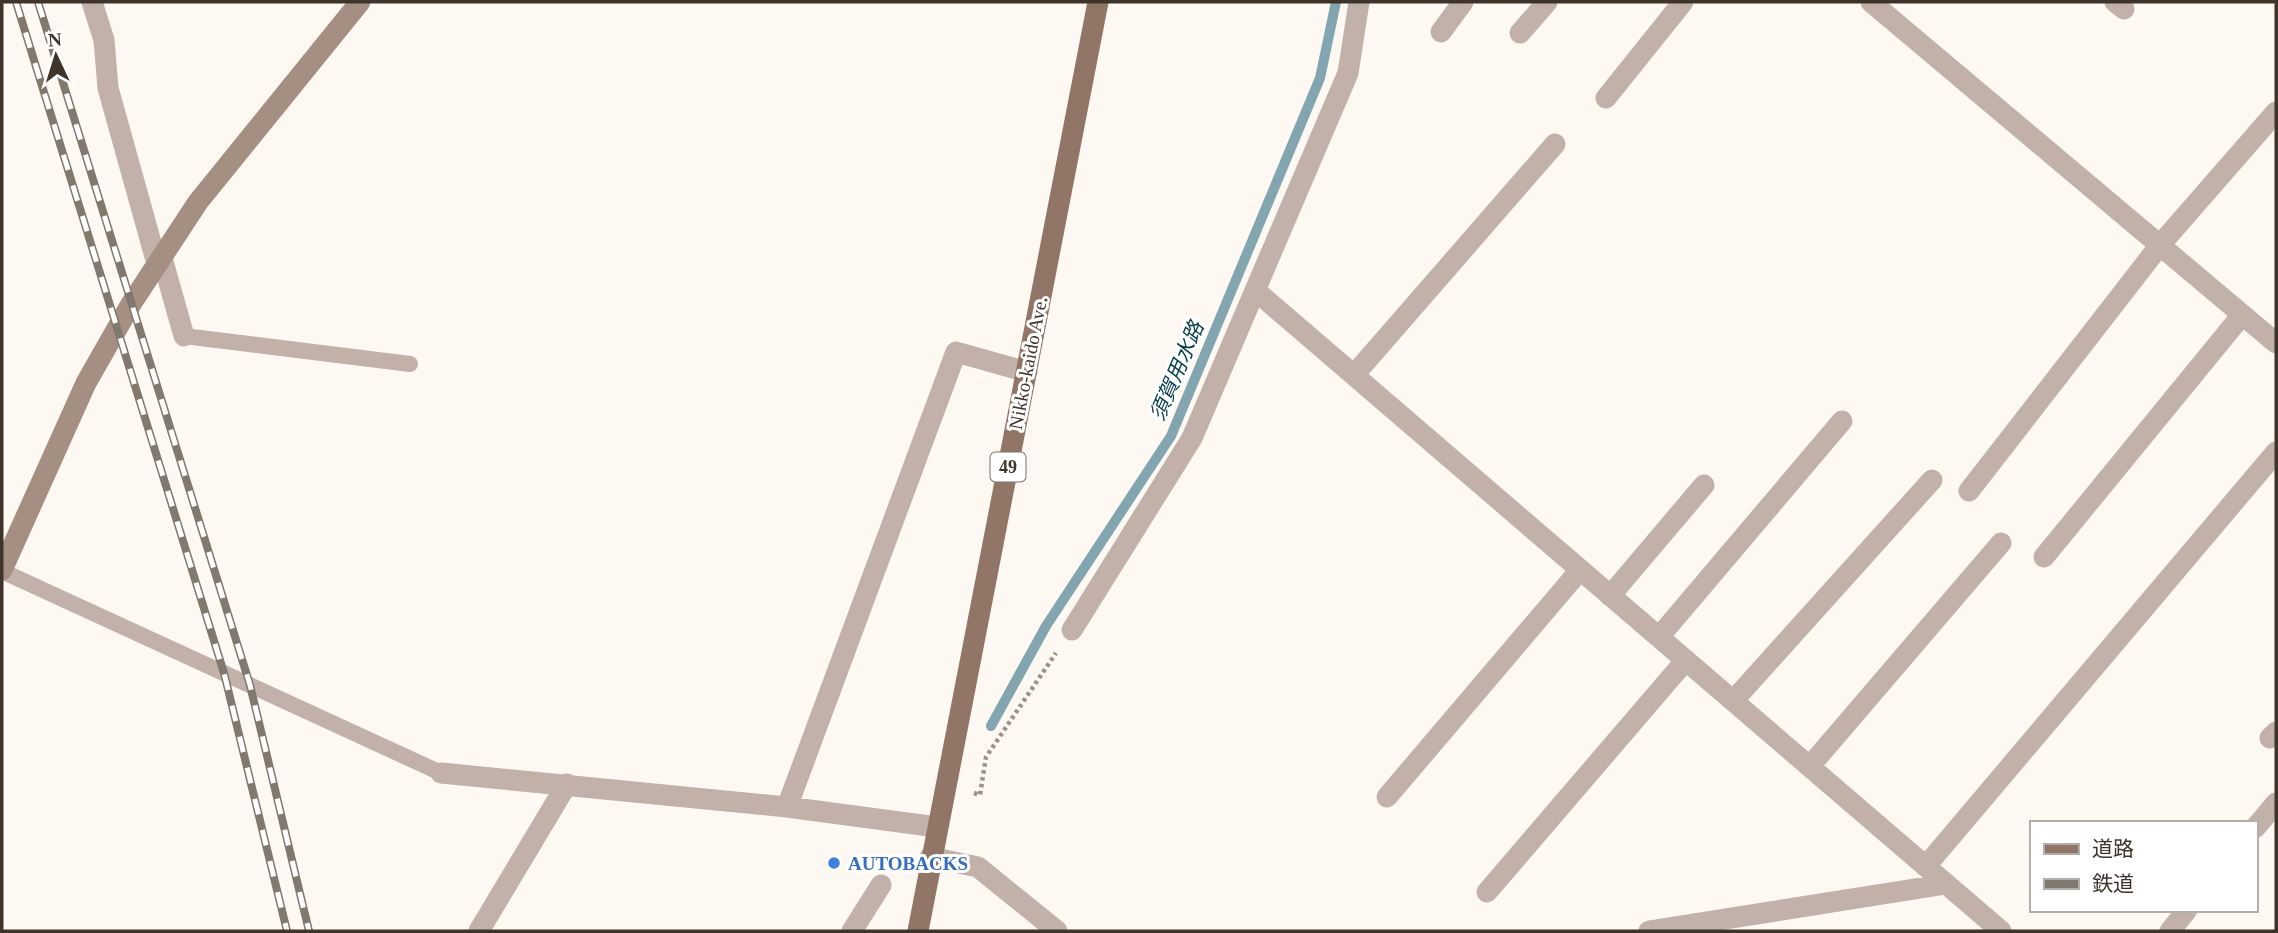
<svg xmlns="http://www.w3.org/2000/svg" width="2278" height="933" viewBox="0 0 2278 933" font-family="'Times New Roman','Noto Sans JP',serif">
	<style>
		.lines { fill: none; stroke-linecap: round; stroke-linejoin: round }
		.stream { stroke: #82a5b0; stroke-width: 10 }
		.path { stroke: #9a928a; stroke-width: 4.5; stroke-dasharray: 3.5 3.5; stroke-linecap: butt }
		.lane { stroke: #c1b1a9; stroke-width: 16 }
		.street { stroke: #c1b1a9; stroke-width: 21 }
		.secondary { stroke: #a58f82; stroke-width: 21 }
		.primary { stroke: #917667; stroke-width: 21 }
		.rail-casing { stroke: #81786f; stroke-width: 8 }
		.rail { stroke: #fff; stroke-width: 5; stroke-dasharray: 16; stroke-linecap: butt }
		.shop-dot { fill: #3f7fe0; stroke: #fff; stroke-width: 2.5 }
		.labels { text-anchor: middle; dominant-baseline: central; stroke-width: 6; stroke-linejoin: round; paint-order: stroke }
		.shield { fill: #fff; stroke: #79716a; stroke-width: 2 }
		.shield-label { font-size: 18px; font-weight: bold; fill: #3f342a }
		.street-label { font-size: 19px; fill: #3f342a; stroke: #fff }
		.shop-label { font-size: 19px; font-weight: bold; fill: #366cbe; stroke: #fff; text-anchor: start }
		.water-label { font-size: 21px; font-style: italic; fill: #073e4b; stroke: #fff }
	</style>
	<rect width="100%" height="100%" fill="#fdf8f2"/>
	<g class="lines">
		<path class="stream" d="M991,726L1046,626L1171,436L1320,78L1336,2"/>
		<path class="path" d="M974,793L980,795L986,757L1056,653"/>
		<path class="lane" d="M184,336L410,364
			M2,571L441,773"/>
		<path class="street" d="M92,2L104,40L108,88L157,264
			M1871,2L2276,343
			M2115,2L2124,9
			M1441,32L1463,2
			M1520,33L1547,2
			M1606,98L1683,2
			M162,258L184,336
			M1257,292L2001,931
			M1354,375L1555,144
			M1969,491L2160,245L2276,112
			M2044,557L2242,315
			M1610,596L1704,485
			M1072,630L1192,438L1348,73L1359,2
			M1659,637L1842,421
			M1733,701L1932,480
			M2270,738L2276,732
			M1810,766L2001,543
			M441,773L787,807L937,827
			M1387,797L1580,570
			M787,807L956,352L1027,372
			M2255,828L2276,803
			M930,857L978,867L1057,931
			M1926,866L2276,452
			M1487,892L1686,660
			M479,931L567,784
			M852,931L881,885
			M1649,931L1946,884
			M2170,931L2187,910"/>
		<path class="secondary" d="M2,570L86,383L131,304L198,202L360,2"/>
		<path class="primary" d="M918,931L1098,2"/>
		<g class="rail-casing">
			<path id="rail" d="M16,2L224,673L287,931
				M38,2L250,685L309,931"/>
		</g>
		<use href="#rail" class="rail"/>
	</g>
	<circle class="shop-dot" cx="834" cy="863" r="7"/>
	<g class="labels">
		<rect class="shield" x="990.5" y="452.5" width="35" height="29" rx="5"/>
		<g class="shield-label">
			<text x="1008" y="467">49</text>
		</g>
		<g class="street-label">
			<text transform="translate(1028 363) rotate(-79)">Nikko-kaido Ave.</text>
		</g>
		<g class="shop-label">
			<text x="848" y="863">AUTOBACKS</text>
		</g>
		<g class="water-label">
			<text transform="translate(1177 371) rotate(-67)">須賀用水路</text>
		</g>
	</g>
	<rect width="2278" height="933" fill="none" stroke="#3f342a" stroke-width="7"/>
	<rect x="2030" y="821" width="228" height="91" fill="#ffffff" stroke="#b2aeaa" stroke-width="2"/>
	<rect x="2044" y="844" width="35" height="10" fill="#917667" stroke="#b2aeaa" stroke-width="2"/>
	<text x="2092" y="856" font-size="21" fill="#3f342a">道路</text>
	<rect x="2044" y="879" width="35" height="10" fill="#81786f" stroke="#b2aeaa" stroke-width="2"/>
	<text x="2092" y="891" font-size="21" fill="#3f342a">鉄道</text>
	<g transform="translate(56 56) rotate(356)" stroke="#ffffff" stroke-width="5" paint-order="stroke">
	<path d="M0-5L12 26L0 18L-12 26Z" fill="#3f342a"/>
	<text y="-10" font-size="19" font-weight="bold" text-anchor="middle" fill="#3f342a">N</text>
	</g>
</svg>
